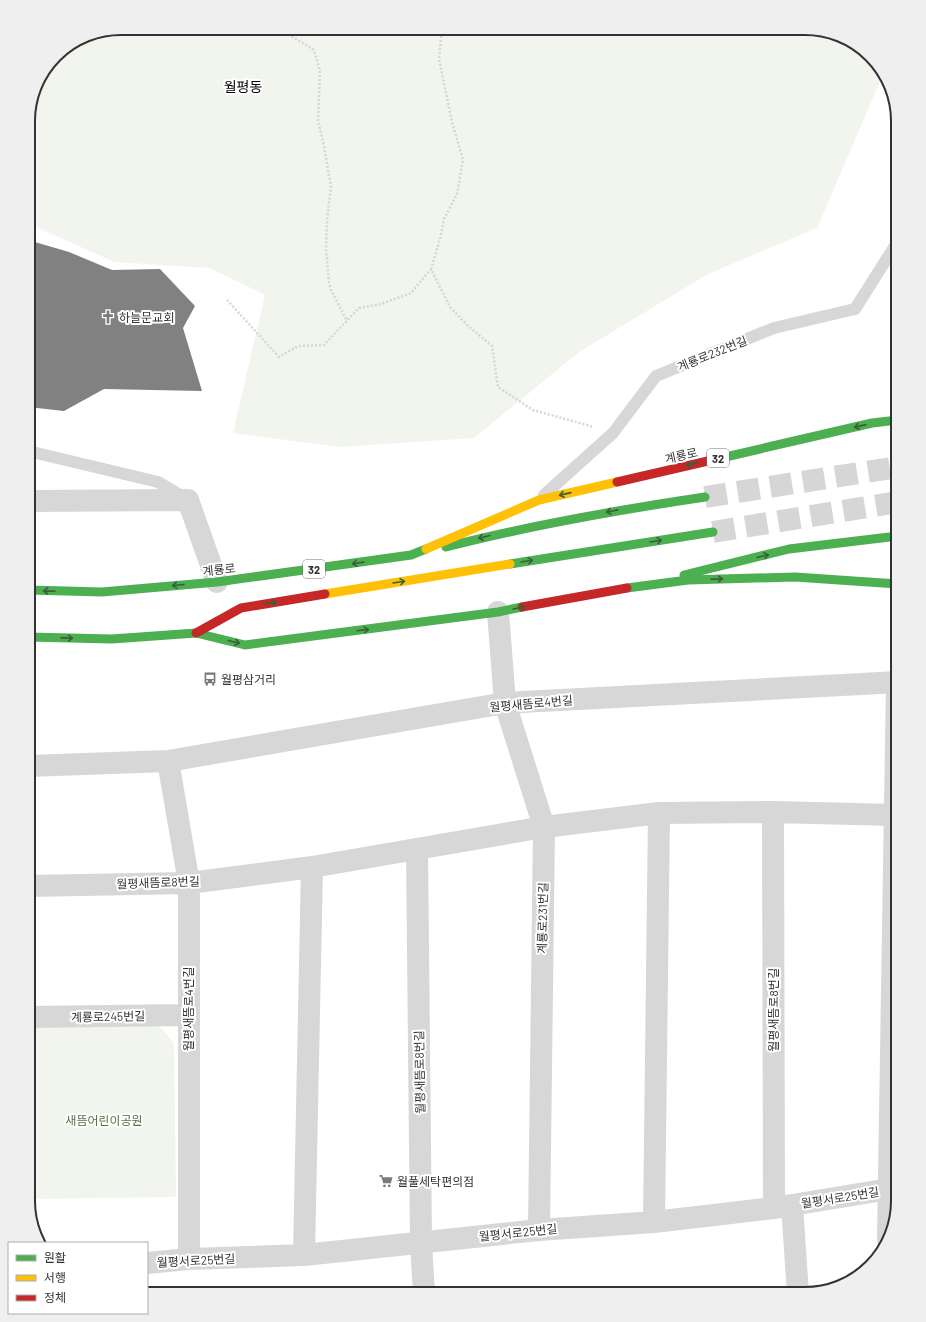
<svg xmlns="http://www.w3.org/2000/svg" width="926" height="1322" viewBox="0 0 926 1322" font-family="Barlow,'Noto Sans KR',sans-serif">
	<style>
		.green { fill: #f1f5ed }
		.building { fill: #818181 }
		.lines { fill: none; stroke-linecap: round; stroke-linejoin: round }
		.secondary-tunnel { stroke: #d6d6d6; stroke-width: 22; stroke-dasharray: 22 11; stroke-linecap: butt }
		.path { stroke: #d6d6d6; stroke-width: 2.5; stroke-dasharray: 2 2; stroke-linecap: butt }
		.lane { stroke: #d7d7d7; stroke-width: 12 }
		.street { stroke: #d7d7d7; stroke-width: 22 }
		.fast { stroke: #4caf50; stroke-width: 9 }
		.slow { stroke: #ffc107; stroke-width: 9 }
		.jam { stroke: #c62828; stroke-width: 9 }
		.oneway { stroke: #3c5e3d }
		.labels { text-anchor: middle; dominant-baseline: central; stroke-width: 4; stroke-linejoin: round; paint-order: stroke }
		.shield { fill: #fff; stroke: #707070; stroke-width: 1 }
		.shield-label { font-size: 11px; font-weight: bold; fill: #333 }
		.poi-label { font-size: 12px; fill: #333; stroke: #fff; text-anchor: start }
		.street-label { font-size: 12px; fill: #333; stroke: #fff }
		.park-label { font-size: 12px; fill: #56703f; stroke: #fff }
		.quarter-label { font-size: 14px; fill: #000; stroke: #fff }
		.rim { fill: none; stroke: #333; stroke-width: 2 }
	</style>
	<rect width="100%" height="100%" fill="#fff"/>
	<path class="green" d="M121,28H811L852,41L884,72L817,228L708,274L579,352L474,438L340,447L233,433L265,295L210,268L114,262L28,223V114L37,80L59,51L85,35Z
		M156,1022L174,1043L176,1197L35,1199L32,1030L36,1025Z"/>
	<path class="building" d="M28,240L69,252L112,270L160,269L195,306L183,328L202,391L104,389L64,411L28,407Z"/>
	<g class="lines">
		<path class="secondary-tunnel" d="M705,497L898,467
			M713,532L898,502"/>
		<path class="path" d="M278,28L314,50L320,71L318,121L324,146L331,187L327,220L326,249L329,283L331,290L347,321
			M442,28L439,59L452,122L463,160L457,194L444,219L440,239L431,269L450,307L467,325L492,346L498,387L533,410L594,427
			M629,28L631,29L634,28
			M227,300L279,357L298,346L324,345L359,308L381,304L411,293L431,269"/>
		<path class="lane" d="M28,451L158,482L183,497
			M544,495L613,433L656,376L774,328L855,309L898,241"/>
		<path class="street" d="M28,501L188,500L217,582
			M498,612L505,703L544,827L539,1230
			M168,761L189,883V1259
			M28,766L168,761L505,703L898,682
			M773,812L774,1208
			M417,849L421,1243L424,1294
			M28,886L189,883L312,867L544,827L659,813L773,812L895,815
			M28,1017L188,1015
			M792,1205L798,1294
			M654,1222L659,813
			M888,1240L897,682
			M304,1255L312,867
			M147,1263L189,1259L304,1255L539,1230L654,1222L774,1208L889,1189"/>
		<path class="fast" d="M708,461L872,423L898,420
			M446,547C531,525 618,510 705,497
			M510,564L713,532
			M684,575L789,549L898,536
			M627,588L688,580L795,577L898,584
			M28,590L102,592L217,582L411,555L426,549
			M28,637L112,639L196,633L245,645L498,612L522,607"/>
		<path class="slow" d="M426,549L539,500L617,482
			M325,594L510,564"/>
		<path class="jam" d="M617,482L708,461
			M522,607L627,588
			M196,633L241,608L325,594"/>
	</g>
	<defs><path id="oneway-shaft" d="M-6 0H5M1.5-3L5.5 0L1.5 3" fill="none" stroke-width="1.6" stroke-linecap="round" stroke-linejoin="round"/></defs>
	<g class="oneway">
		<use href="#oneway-shaft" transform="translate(860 426) rotate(167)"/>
		<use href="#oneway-shaft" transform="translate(692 464) rotate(167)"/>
		<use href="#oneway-shaft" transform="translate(565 494) rotate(167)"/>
		<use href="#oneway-shaft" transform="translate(612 511) rotate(169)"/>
		<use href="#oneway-shaft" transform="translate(484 537) rotate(166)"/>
		<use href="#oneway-shaft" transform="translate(656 541) rotate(-9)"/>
		<use href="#oneway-shaft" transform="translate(763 556) rotate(-14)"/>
		<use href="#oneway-shaft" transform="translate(527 561) rotate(-9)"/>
		<use href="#oneway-shaft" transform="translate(358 563) rotate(172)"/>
		<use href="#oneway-shaft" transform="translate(717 579) rotate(-1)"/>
		<use href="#oneway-shaft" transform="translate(399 582) rotate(-9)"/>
		<use href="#oneway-shaft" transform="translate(178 585) rotate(175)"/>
		<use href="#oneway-shaft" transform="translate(49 591) rotate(-178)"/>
		<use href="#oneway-shaft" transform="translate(271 603) rotate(-9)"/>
		<use href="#oneway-shaft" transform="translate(519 608) rotate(-10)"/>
		<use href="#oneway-shaft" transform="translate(363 630) rotate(-7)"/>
		<use href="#oneway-shaft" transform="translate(67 638) rotate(1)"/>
		<use href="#oneway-shaft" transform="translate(234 642) rotate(14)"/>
	</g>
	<defs>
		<g id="church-bare" transform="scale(1.08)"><path d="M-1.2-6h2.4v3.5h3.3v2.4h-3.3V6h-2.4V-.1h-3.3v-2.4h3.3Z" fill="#7a7a7a" stroke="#fff" stroke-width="2.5" paint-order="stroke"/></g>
		<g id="bus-bare" transform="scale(1.08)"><path d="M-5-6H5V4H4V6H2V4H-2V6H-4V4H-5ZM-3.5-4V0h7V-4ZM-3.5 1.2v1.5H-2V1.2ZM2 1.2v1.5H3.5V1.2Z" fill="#7a7a7a" stroke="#fff" stroke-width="2.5" paint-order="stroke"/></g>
		<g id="supermarket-bare" transform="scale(1.08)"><path d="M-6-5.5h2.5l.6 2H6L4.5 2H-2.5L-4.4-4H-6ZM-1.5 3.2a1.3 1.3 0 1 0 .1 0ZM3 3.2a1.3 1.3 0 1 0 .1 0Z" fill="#7a7a7a" stroke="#fff" stroke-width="2.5" paint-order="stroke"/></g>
	</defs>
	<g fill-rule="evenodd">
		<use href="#church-bare" x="108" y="317"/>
		<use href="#bus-bare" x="210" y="679"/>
		<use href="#supermarket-bare" x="386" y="1181"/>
	</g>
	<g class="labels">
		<g class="shield">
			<rect x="707" y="449" width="22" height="18" rx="3"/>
			<rect x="303" y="560" width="22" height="18" rx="3"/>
		</g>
		<g class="shield-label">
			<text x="718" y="458">32</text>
			<text x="314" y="569">32</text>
		</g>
		<g class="poi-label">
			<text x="119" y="317">하늘문교회</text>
			<text x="221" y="679">월평삼거리</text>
			<text x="397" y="1181">월풀세탁편의점</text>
		</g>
		<g class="street-label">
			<text transform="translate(712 353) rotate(-22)">계룡로232번길</text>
			<text transform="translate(681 455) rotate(-13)">계룡로</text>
			<text transform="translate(219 569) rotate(-6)">계룡로</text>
			<text transform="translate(531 703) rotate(-5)">월평새뜸로4번길</text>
			<text transform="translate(158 882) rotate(-2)">월평새뜸로8번길</text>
			<text transform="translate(542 918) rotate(-89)">계룡로231번길</text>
			<text transform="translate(188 1009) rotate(-90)">월평새뜸로4번길</text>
			<text transform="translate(773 1010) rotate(-90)">월평새뜸로8번길</text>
			<text transform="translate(108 1016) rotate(-1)">계룡로245번길</text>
			<text transform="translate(419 1072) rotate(-91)">월평새뜸로8번길</text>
			<text transform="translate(840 1197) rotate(-9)">월평서로25번길</text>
			<text transform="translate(518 1232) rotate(-6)">월평서로25번길</text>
			<text transform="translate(196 1260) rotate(-3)">월평서로25번길</text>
		</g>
		<g class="park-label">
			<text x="104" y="1120">새뜸어린이공원</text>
		</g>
		<g class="quarter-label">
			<text x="243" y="86">월평동</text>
		</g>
	</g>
	<path d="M0 0H926V1322H0ZM121 35H805A86 86 0 0 1 891 121V1201A86 86 0 0 1 805 1287H121A86 86 0 0 1 35 1201V121A86 86 0 0 1 121 35Z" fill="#efefef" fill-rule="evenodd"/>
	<path class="rim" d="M121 35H805A86 86 0 0 1 891 121V1201A86 86 0 0 1 805 1287H121A86 86 0 0 1 35 1201V121A86 86 0 0 1 121 35Z"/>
	<rect x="8" y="1242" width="140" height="72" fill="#ffffff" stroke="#adadad"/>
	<rect x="16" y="1255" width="20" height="6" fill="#4caf50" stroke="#adadad"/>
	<text x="44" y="1262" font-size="12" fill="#333333">원활</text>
	<rect x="16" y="1275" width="20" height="6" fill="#ffc107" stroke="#adadad"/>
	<text x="44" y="1282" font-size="12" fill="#333333">서행</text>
	<rect x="16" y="1295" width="20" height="6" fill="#c62828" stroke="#adadad"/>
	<text x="44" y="1302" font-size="12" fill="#333333">정체</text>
</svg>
